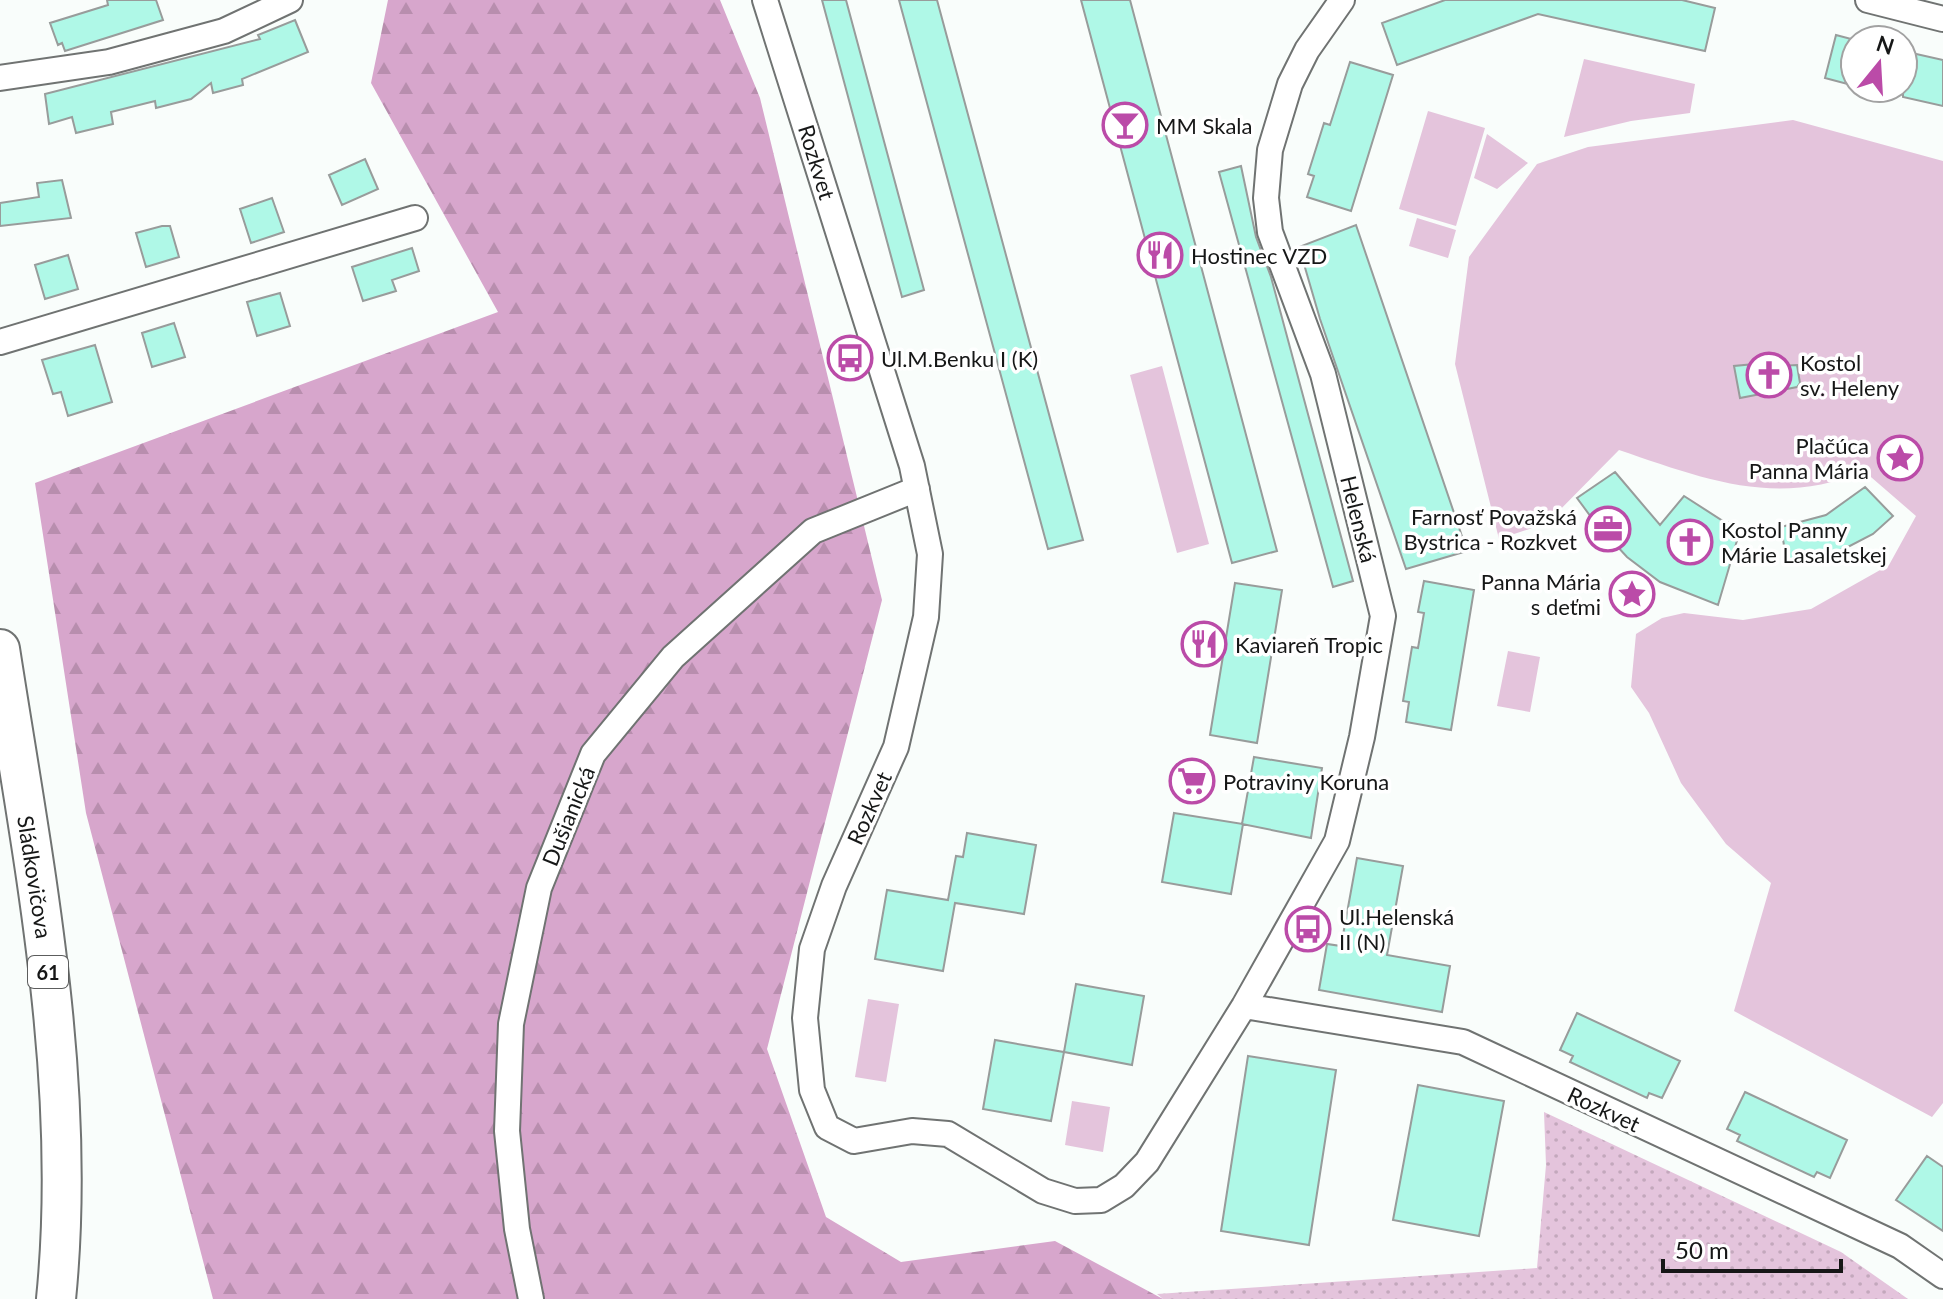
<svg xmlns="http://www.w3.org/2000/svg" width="1943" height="1299" viewBox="0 0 1943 1299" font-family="Lato,sans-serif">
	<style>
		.grass { fill: url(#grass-dots) }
		.forest { fill: url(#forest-firs) }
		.park { fill: #e4c4dc }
		.building { fill: #aff8e7; stroke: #989c9b; stroke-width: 2 }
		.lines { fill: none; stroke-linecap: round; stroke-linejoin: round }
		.minor-casing { stroke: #707372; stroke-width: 28 }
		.primary-casing { stroke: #707372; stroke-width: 42 }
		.minor { stroke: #fff; stroke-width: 24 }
		.primary { stroke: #fff; stroke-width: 38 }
		.labels { text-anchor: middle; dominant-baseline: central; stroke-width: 7; stroke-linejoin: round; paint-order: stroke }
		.shield { fill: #fff; stroke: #5c5d5d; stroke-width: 2 }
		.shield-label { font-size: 20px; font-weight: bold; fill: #161717 }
		.poi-label { font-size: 22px; fill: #161717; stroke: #fff; text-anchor: start }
		.street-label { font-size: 22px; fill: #161717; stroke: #fff }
	</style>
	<defs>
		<pattern id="grass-dots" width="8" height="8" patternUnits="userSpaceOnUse" patternTransform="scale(2)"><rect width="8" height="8" fill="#e4c4dc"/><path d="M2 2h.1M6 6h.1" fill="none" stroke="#c3a8bc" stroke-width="1.8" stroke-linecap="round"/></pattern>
		<pattern id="forest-firs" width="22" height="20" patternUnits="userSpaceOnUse" patternTransform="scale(2)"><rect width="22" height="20" fill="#d7a6cc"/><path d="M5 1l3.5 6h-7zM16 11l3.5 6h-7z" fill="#b88eae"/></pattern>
	</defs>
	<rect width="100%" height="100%" fill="#f9fdfb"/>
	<path class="grass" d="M1544,1112L1841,1252L1908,1299H1163L1157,1294L1537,1268L1546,1165Z"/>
	<path class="forest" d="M388,0H720L760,98L882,600L767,1049L826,1217L901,1262L1055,1241L1163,1299H213L86,813L35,483L498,312L371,83Z"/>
	<path class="park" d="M1584,59L1695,84L1690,113L1631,121L1564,137Z
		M1428,111L1485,128L1456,226L1399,209Z
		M1793,120L1943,161V1103L1932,1117L1734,1011L1771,883L1726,844L1681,783L1649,713L1631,687L1636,634L1662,618L1684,613L1743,620L1811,609L1889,565L1916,516L1864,471C1777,508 1704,479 1619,450L1547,523L1499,539L1455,364L1469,257L1537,164L1588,147Z
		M1487,134L1528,163L1497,189L1474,178Z
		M1417,218L1456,230L1448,258L1409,246Z
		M1162,366L1209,544L1177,553L1130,375Z
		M1508,651L1540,657L1530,712L1497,706Z
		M868,999L899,1004L886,1082L855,1077Z
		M1072,1101L1110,1107L1103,1152L1065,1145Z"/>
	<path class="building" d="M107,0H156L163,20L65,51L62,43L58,45L50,23L108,5Z
		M822,0H846L924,290L902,297Z
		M899,0H937L1083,540L1048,549Z
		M1081,0H1130L1277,551L1232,563Z
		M1445,0H1682L1715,8L1705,51L1538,14L1397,65L1382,23Z
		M295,20L308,52L242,79L243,85L213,93L211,83L191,99L156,108L155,101L111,112L113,124L76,133L72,117L49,124L45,94L260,39L258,35Z
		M1836,35L1855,40V86L1825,78Z
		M1903,51L1943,60V106L1903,97Z
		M1350,62L1393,75L1351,211L1307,197L1314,176L1308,174L1324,123L1330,125Z
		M365,159L378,189L342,205L329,175Z
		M1241,166L1256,237L1271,277L1353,581L1333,587L1219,172Z
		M62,180L71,218L0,226V203L39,197L37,183Z
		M272,198L284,232L251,243L240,209Z
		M1356,225L1467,551L1406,569L1320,319L1299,247Z
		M162,226H170L179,257L146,267L136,233Z
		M412,248L419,271L392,280L396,291L363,301L352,267Z
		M68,255L78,289L45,299L35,265Z
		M280,293L290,326L257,336L247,302Z
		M174,323L185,357L152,367L142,333Z
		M95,345L112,402L68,416L61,392L53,394L42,360Z
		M1776,362V366L1797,365L1800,383L1797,387L1740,398L1734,366Z
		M1615,472L1660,525L1684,496L1723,521L1741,527L1718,605L1660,582L1627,557L1594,521L1577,498Z
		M1865,487L1893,516L1873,534L1844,549L1787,564L1781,527L1826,515Z
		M1424,581L1474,590L1451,730L1406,722L1409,702L1403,701L1412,647L1418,648L1424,613L1418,612Z
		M1235,583L1282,590L1257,743L1210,735Z
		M1254,757L1322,768L1311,838L1242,824Z
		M1174,813L1243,824L1231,894L1162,882Z
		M967,833L1036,845L1024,914L955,903L943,971L875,959L887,890L948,900L956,856L963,857Z
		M1357,858L1403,866L1387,955L1450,966L1442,1012L1319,990L1327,944L1341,946Z
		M1076,984L1144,996L1132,1065L1064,1052L1051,1121L983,1109L995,1040L1064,1052Z
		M1577,1013L1680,1061L1662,1098L1649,1093L1647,1098L1570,1062L1573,1056L1560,1050Z
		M1248,1056L1336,1070L1309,1245L1221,1231Z
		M1418,1085L1504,1101L1479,1236L1393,1220Z
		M1745,1092L1847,1140L1830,1178L1817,1172L1814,1177L1737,1141L1740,1135L1727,1129Z
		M1927,1156L1943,1167V1231L1896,1200Z"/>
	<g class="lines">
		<g class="minor-casing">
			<path id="minor" d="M765,0L912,466L930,554L926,617L896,747L834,886L812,949L805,1018L812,1090L827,1127L854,1141L912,1131L948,1134L1043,1191L1075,1201L1101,1200L1124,1186L1147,1162L1244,1006L1337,841L1362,737L1383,616L1323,374L1270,232L1266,198L1270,150L1290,84L1307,50L1342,0
				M1868,0L1943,19
				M0,78L109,62L224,31L290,0
				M0,342L415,218
				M1244,1006L1463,1042L1900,1246L1943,1276
				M531,1299L517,1229L507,1131L511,1024L539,888L593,754L673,657L813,531L917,489"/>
		</g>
		<g class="primary-casing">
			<path id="primary" d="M0,649C33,862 78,1082 56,1299"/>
		</g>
		<use href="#minor" class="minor"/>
		<use href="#primary" class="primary"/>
	</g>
	<defs>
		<g id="bar-ring" transform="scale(2.3)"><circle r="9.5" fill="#fff" stroke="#bb4ba8" stroke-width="1.5"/><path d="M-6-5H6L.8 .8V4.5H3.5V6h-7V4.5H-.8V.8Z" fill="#bb4ba8"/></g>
		<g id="restaurant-ring" transform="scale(2.3)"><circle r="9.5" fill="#fff" stroke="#bb4ba8" stroke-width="1.5"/><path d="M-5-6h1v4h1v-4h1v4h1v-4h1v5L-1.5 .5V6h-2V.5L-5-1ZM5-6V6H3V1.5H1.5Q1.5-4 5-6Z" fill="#bb4ba8"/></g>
		<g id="bus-ring" transform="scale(2.3)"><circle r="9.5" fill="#fff" stroke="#bb4ba8" stroke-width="1.5"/><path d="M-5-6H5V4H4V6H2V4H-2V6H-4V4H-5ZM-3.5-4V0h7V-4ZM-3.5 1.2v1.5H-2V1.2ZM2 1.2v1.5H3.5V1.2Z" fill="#bb4ba8"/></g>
		<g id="church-ring" transform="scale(2.3)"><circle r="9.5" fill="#fff" stroke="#bb4ba8" stroke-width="1.5"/><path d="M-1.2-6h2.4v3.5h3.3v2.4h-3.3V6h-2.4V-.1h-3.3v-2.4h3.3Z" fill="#bb4ba8"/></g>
		<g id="sight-ring" transform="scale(2.3)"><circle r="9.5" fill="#fff" stroke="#bb4ba8" stroke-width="1.5"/><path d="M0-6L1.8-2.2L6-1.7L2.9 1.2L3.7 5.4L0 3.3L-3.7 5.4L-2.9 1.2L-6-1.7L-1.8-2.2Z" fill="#bb4ba8"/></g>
		<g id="office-ring" transform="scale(2.3)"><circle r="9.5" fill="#fff" stroke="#bb4ba8" stroke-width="1.5"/><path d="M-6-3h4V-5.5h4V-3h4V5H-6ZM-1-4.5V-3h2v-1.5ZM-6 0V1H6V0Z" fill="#bb4ba8"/></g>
		<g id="supermarket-ring" transform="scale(2.3)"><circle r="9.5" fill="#fff" stroke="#bb4ba8" stroke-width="1.5"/><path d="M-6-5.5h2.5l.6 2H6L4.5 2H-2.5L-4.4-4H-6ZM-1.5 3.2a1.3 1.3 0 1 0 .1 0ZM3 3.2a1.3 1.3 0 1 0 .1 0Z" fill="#bb4ba8"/></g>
	</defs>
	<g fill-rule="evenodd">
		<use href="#bar-ring" x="1125" y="125"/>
		<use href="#restaurant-ring" x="1160" y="255"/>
		<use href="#bus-ring" x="850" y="358"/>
		<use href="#church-ring" x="1769" y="375"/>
		<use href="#sight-ring" x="1900" y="458"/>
		<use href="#office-ring" x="1608" y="529"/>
		<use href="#church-ring" x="1690" y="542"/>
		<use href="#sight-ring" x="1632" y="594"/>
		<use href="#restaurant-ring" x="1204" y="644"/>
		<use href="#supermarket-ring" x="1192" y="781"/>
		<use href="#bus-ring" x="1308" y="929"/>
	</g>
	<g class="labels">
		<rect class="shield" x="28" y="956" width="40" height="32" rx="6"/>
		<g class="shield-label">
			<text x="48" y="972">61</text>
		</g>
		<g class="poi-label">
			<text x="1156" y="125">MM Skala</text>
			<text x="1191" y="255">Hostinec VZD</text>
			<text x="881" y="358">Ul.M.Benku I (K)</text>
			<text x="1800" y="362">Kostol<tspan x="1800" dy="25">sv. Heleny</tspan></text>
			<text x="1869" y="445" text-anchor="end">Plačúca<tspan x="1869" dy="25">Panna Mária</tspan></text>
			<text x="1577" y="516" text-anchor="end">Farnosť Považská<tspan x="1577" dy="25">Bystrica - Rozkvet</tspan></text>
			<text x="1721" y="529">Kostol Panny<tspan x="1721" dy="25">Márie Lasaletskej</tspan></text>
			<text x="1601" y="581" text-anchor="end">Panna Mária<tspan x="1601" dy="25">s deťmi</tspan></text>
			<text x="1235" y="644">Kaviareň Tropic</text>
			<text x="1223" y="781">Potraviny Koruna</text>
			<text x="1339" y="916">Ul.Helenská<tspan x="1339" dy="25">II (N)</tspan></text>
		</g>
		<g class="street-label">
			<text transform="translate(817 162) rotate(73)">Rozkvet</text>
			<text transform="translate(1359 519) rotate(76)">Helenská</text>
			<text transform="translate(869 808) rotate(-66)">Rozkvet</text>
			<text transform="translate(568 816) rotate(-68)">Dušianická</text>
			<text transform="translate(35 877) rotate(81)">Sládkovičova</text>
			<text transform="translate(1604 1109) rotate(25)">Rozkvet</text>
		</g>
	</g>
	<g transform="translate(1879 64) rotate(18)"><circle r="38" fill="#ffffff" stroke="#a2a2a2" stroke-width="2"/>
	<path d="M0-6L14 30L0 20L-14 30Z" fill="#bb4ba8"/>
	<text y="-12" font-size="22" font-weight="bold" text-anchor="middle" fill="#161717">N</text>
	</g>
	<path d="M1663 1259v12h178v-12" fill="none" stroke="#161717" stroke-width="4"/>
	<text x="1675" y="1259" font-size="24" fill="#161717" stroke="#ffffff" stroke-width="6" paint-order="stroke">50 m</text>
</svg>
